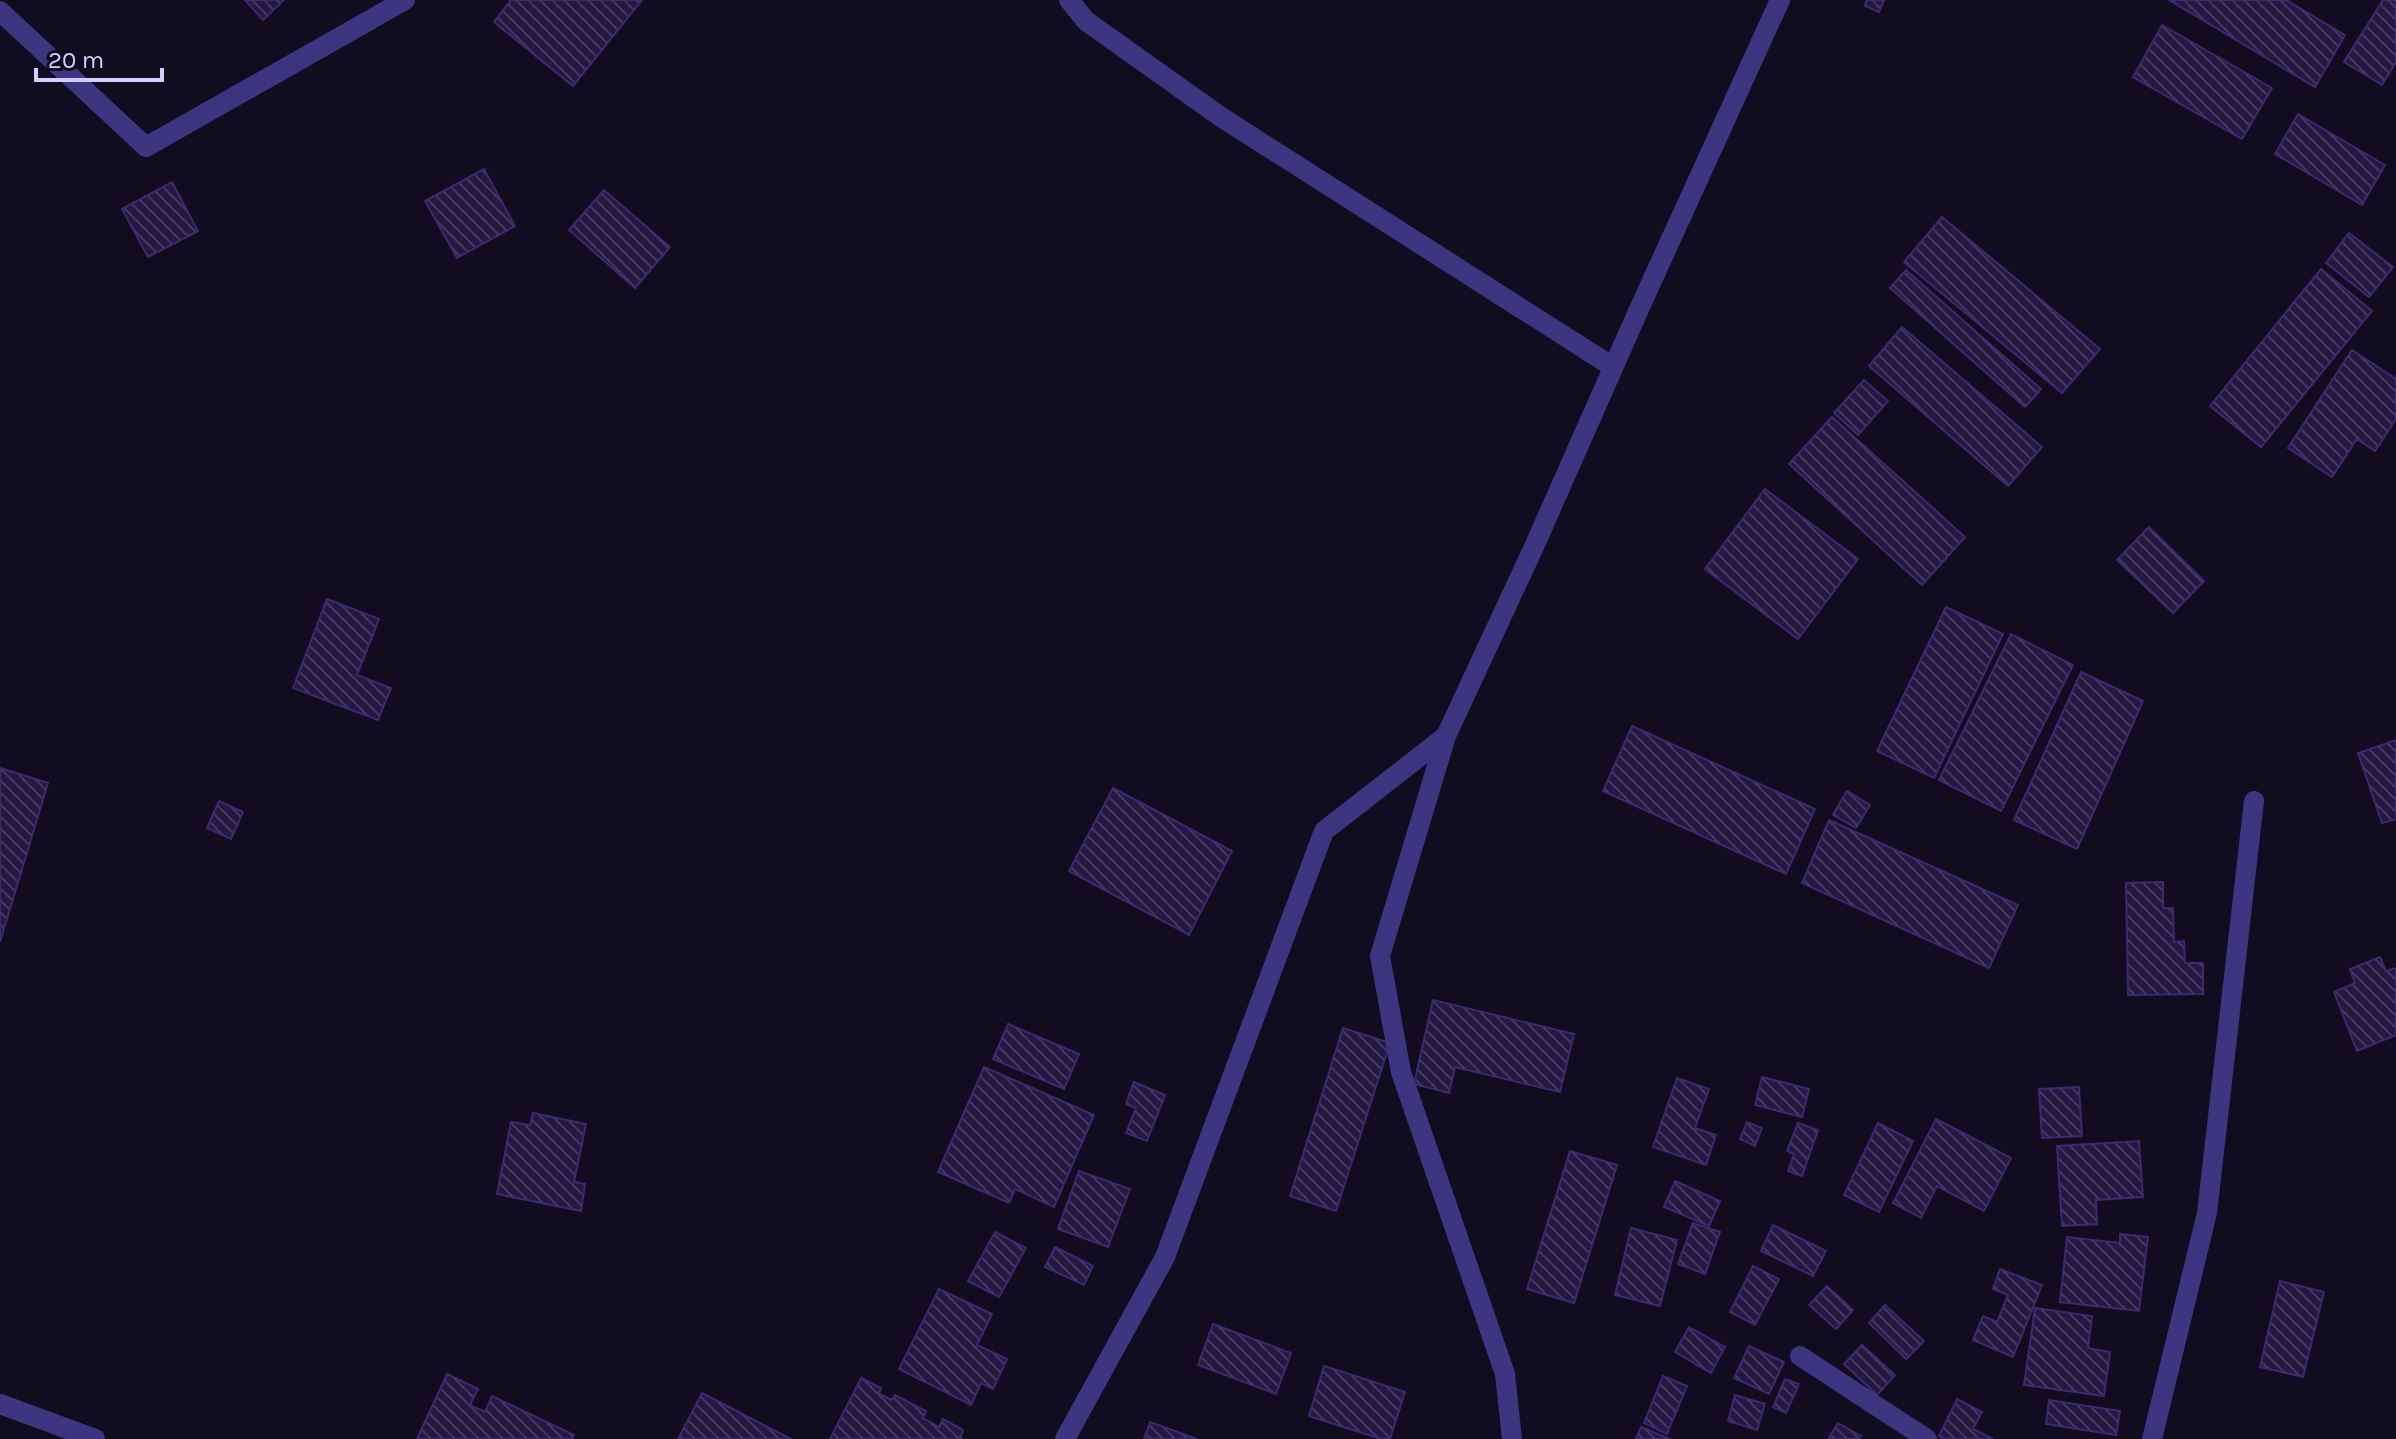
<svg xmlns="http://www.w3.org/2000/svg" width="2396" height="1439" viewBox="0 0 2396 1439" font-family="Karla,sans-serif">
	<style>
		.building { fill: url(#building-back-hatch); stroke: #3c296f; stroke-width: 2 }
		.lines { fill: none; stroke-linecap: round; stroke-linejoin: round }
		.minor { stroke: #3e3581; stroke-width: 20 }
	</style>
	<defs>
		<pattern id="building-back-hatch" width="6" height="6" patternUnits="userSpaceOnUse" patternTransform="scale(2)"><rect width="6" height="6" fill="#231842"/><path d="M-1 5l2 2M0 0l6 6M5-1l2 2" fill="none" stroke="#42385e"/></pattern>
	</defs>
	<rect width="100%" height="100%" fill="#110c20"/>
	<path class="building" d="M245,0H284L263,20Z
		M511,0H642L573,86L494,22Z
		M1867,0H1884L1879,12L1865,6Z
		M2169,0H2286L2345,35L2315,87Z
		M2383,0H2396V62L2382,85L2344,62Z
		M2162,25L2272,88L2242,139L2133,77Z
		M2298,114L2385,165L2362,205L2275,154Z
		M484,169L515,226L457,258L425,201Z
		M172,182L198,231L148,257L122,209Z
		M604,190L670,247L635,288L569,230Z
		M1942,217L2100,349L2062,393L1904,262Z
		M2349,233L2393,267L2369,297L2326,263Z
		M2321,269L2372,311L2261,447L2210,406Z
		M1906,270L2041,389L2025,407L1890,288Z
		M1902,327L2042,447L2008,486L1869,366Z
		M2352,350L2396,379V419L2375,451L2357,439L2332,477L2288,448Z
		M1864,380L1888,401L1858,435L1834,413Z
		M1832,417L1965,537L1922,585L1789,464Z
		M1765,489L1858,559L1798,639L1705,569Z
		M2149,527L2204,581L2173,613L2117,560Z
		M327,599L379,619L357,675L391,688L378,720L293,688Z
		M1946,607L2003,634L1934,778L1877,751Z
		M2011,634L2073,665L2001,811L1939,780Z
		M2081,672L2143,701L2077,849L2014,820Z
		M1632,726L1815,809L1786,874L1603,791Z
		M2396,740V819L2382,823L2358,753Z
		M0,768L48,783L0,942Z
		M1113,788L1232,851L1189,935L1069,871Z
		M1847,791L1870,805L1856,828L1833,815Z
		M219,801L243,812L231,839L207,828Z
		M1829,820L2018,905L1989,968L1802,883Z
		M2163,882V908H2173L2174,942L2184,941L2185,963H2203V994L2128,995L2126,883Z
		M2380,957L2386,971L2396,968V1035L2357,1051L2334,992L2355,983L2350,969Z
		M1433,1000L1574,1034L1560,1092L1455,1067L1449,1093L1414,1084Z
		M1008,1024L1079,1054L1064,1089L993,1059Z
		M1343,1028L1390,1043L1336,1211L1290,1196Z
		M984,1067L1094,1115L1054,1207L1015,1189L1009,1203L938,1172Z
		M1762,1077L1809,1089L1802,1117L1755,1105Z
		M1677,1078L1709,1089L1695,1128L1716,1135L1706,1165L1653,1147Z
		M1134,1082L1165,1095L1147,1141L1126,1133L1136,1108L1126,1104Z
		M2079,1087L2082,1136L2042,1138L2039,1089Z
		M533,1113L586,1124L574,1182L585,1184L581,1211L497,1194L511,1122L530,1125Z
		M1936,1119L2011,1158L1984,1211L1937,1186L1921,1218L1893,1203Z
		M1747,1122L1762,1128L1755,1146L1740,1139Z
		M1798,1123L1818,1130L1802,1176L1788,1171L1794,1154L1787,1151Z
		M1878,1123L1913,1141L1879,1212L1844,1195Z
		M2139,1141L2143,1197L2096,1200L2097,1224L2062,1226L2057,1146Z
		M1570,1151L1617,1165L1574,1303L1527,1289Z
		M1079,1171L1130,1189L1108,1247L1058,1229Z
		M1675,1181L1720,1201L1709,1226L1664,1207Z
		M1693,1223L1720,1232L1705,1274L1678,1264Z
		M1773,1225L1826,1251L1813,1276L1761,1251Z
		M1631,1228L1677,1240L1660,1306L1615,1295Z
		M995,1232L1026,1248L999,1297L968,1281Z
		M2120,1234L2148,1237L2139,1311L2060,1302L2067,1237L2120,1243Z
		M1055,1247L1093,1266L1084,1285L1045,1267Z
		M1753,1266L1779,1279L1755,1325L1730,1312Z
		M2000,1269L2042,1285L2013,1357L1973,1340L1983,1316L1997,1322L2008,1295L1993,1289Z
		M2280,1281L2324,1292L2303,1377L2260,1367Z
		M1827,1286L1853,1310L1836,1329L1809,1305Z
		M939,1289L992,1314L977,1345L1007,1359L993,1389L981,1383L971,1405L899,1369Z
		M1885,1305L1924,1341L1906,1359L1869,1323Z
		M2035,1308L2092,1316L2088,1348L2110,1352L2104,1396L2024,1385Z
		M1213,1324L1291,1353L1276,1394L1198,1365Z
		M1689,1327L1725,1347L1711,1373L1675,1352Z
		M1862,1345L1895,1375L1877,1395L1844,1364Z
		M1749,1346L1784,1362L1769,1394L1734,1378Z
		M1324,1366L1405,1392L1390,1439H1381L1309,1416Z
		M447,1374L478,1389L470,1405L485,1412L492,1396L574,1435L572,1439H417Z
		M1663,1376L1687,1386L1667,1434L1644,1423Z
		M861,1378L881,1388L879,1394L892,1400L895,1395L926,1411L923,1418L939,1427L943,1419L963,1430L960,1438L963,1439H830Z
		M1785,1379L1799,1384L1786,1413L1773,1407Z
		M702,1393L791,1439H678Z
		M1735,1395L1765,1404L1757,1430L1728,1421Z
		M1957,1399L1982,1412L1973,1429L1993,1439H1945L1939,1436Z
		M2049,1400L2120,1411L2116,1435L2046,1424Z
		M1150,1422L1197,1439H1144Z
		M1838,1423L1861,1436L1859,1439H1828Z
		M1641,1427L1670,1439H1636Z"/>
	<g class="lines">
		<path class="minor" d="M1069,0L1086,21L1221,117L1613,367
			M0,11L146,147L405,0
			M1446,736L1380,956L1401,1072L1505,1374L1512,1439
			M1800,1356L1927,1439
			M0,1404L95,1439
			M1065,1439L1165,1257L1324,831L1446,736L1533,549L1640,307L1780,0
			M2152,1439L2207,1213L2254,801"/>
	</g>
	<path d="M36 68v12h126v-12" fill="none" stroke="#d5ccff" stroke-width="4"/>
	<text x="48" y="68" font-size="24" fill="#d5ccff" stroke="#110c20" stroke-width="6" paint-order="stroke">20 m</text>
</svg>
